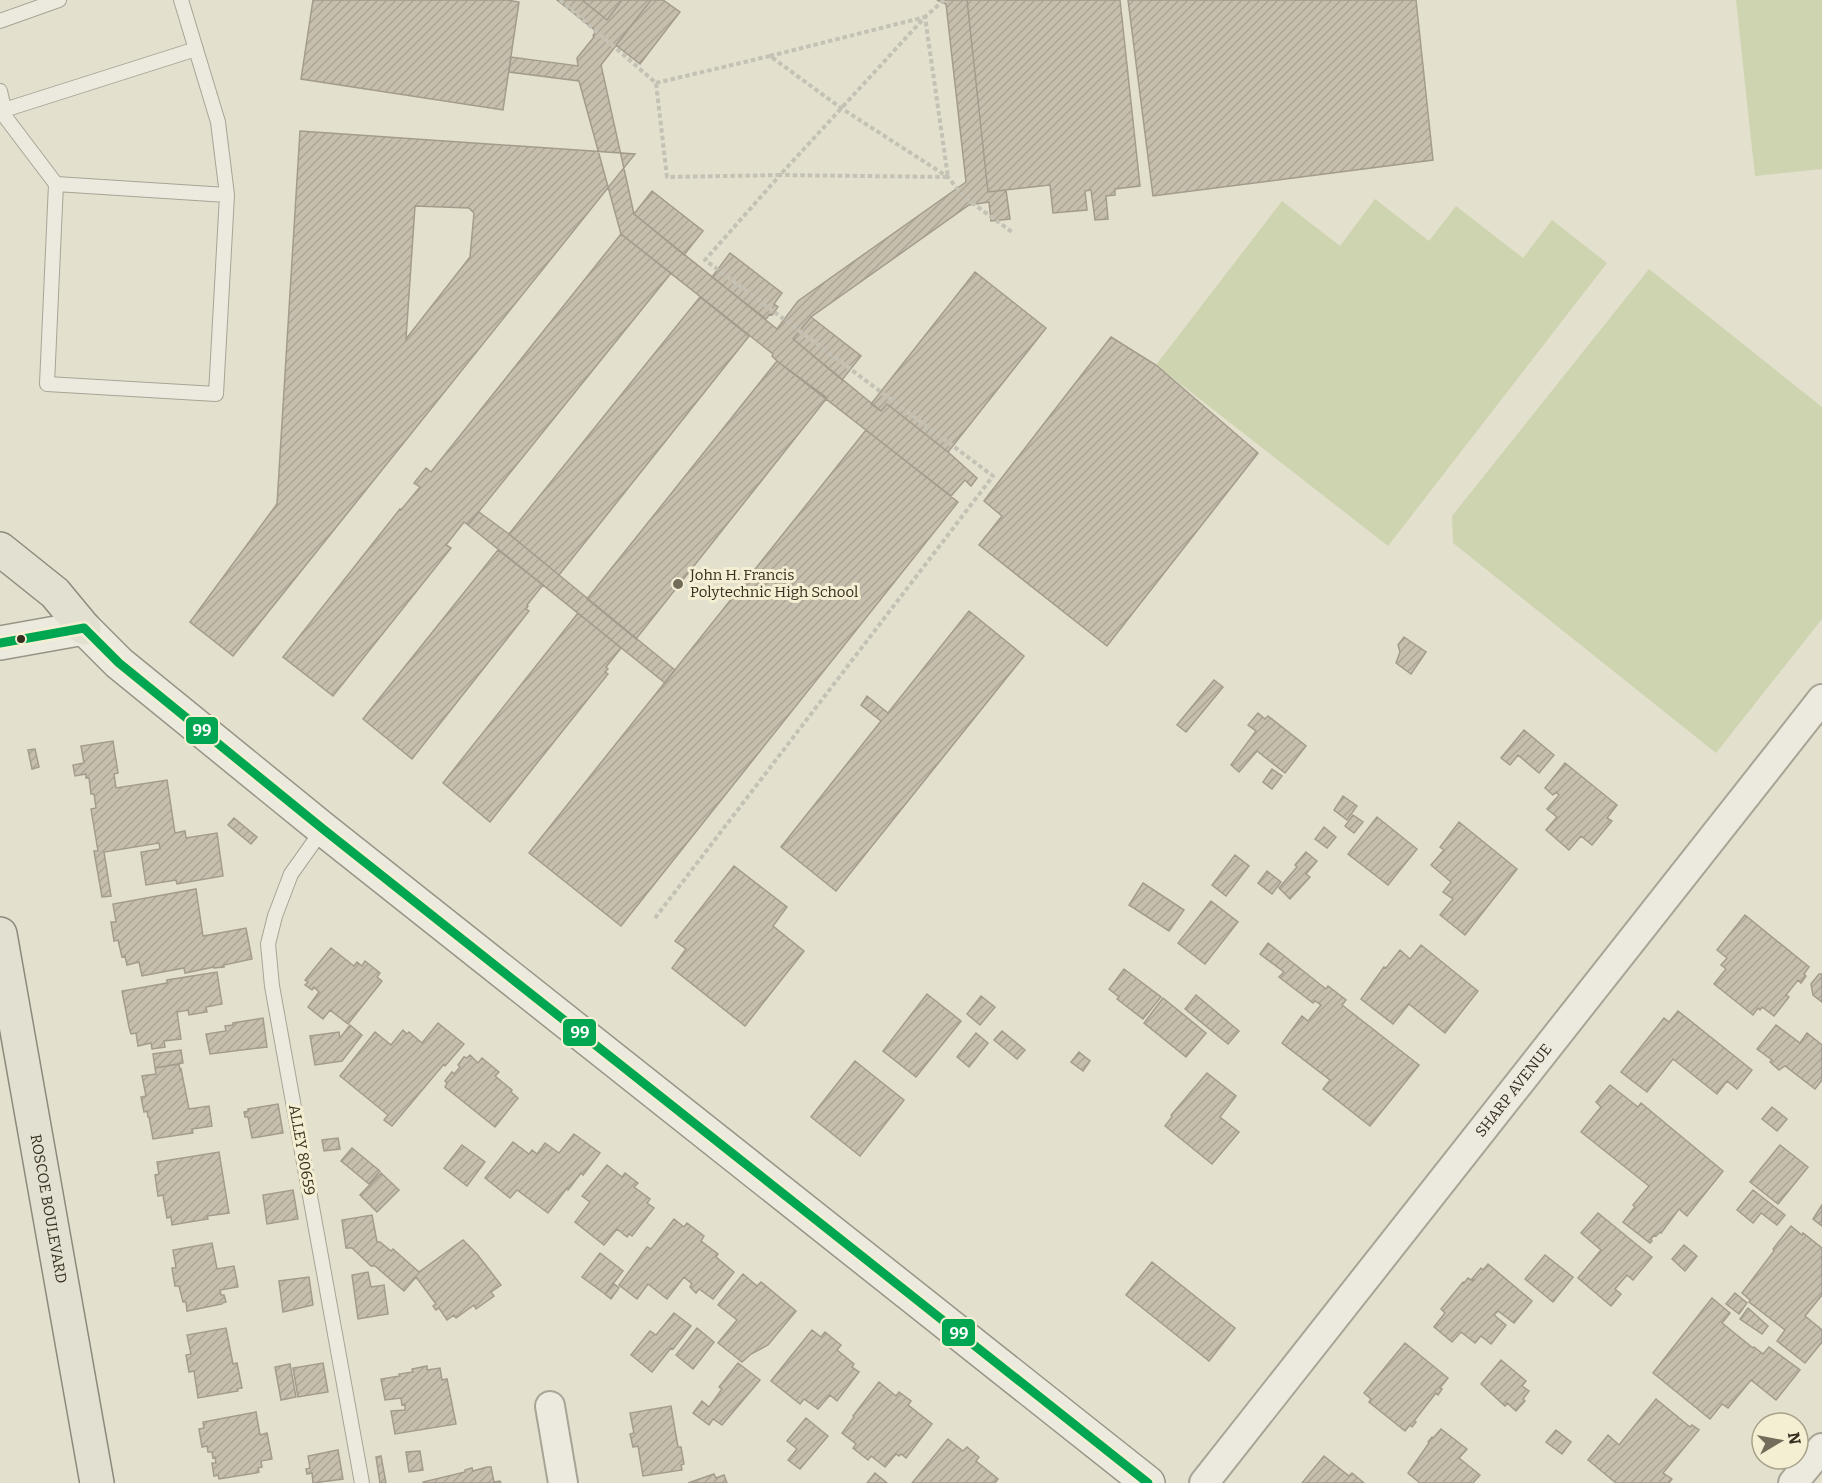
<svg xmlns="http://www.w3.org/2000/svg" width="1822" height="1483" viewBox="0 0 1822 1483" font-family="Bitter,serif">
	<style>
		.park { fill: #ced4b0 }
		.building { fill: url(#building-hatch); stroke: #a39c8c; stroke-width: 1.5; fill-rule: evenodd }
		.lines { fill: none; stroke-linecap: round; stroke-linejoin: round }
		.lane-casing { stroke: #a8a496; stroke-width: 16 }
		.street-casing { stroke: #a8a496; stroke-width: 32 }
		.secondary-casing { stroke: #989486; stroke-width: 36 }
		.primary-casing { stroke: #8e8a7d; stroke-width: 36 }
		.path { stroke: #c4c1b5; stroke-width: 4; stroke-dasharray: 4.5 3; stroke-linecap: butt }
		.lane { stroke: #ece9de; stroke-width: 14 }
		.street { stroke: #ece9de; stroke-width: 28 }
		.secondary { stroke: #ece9de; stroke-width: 33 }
		.primary { stroke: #e2e0d0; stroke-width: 33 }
		.bus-1-casing { stroke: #f4efd3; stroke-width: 14 }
		.bus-1 { stroke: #00a651; stroke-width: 9 }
		.poi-dot { fill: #736c5b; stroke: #f4efd3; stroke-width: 2 }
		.bus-dot { fill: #362e1e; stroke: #f4efd3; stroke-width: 2 }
		.labels { text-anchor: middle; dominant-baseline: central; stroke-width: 6; stroke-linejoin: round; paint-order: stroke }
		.poi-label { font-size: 15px; fill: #362e1e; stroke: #f4efd3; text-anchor: start }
		.street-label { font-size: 15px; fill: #362e1e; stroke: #f4efd3 }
		.line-badge { stroke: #f4efd3; stroke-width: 2 }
		.badge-label { font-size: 16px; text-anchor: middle; font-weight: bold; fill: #fff }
	</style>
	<defs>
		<pattern id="building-hatch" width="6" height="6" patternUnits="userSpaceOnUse" patternTransform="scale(1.5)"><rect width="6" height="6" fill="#c7bfae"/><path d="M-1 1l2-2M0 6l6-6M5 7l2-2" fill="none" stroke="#aca495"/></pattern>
	</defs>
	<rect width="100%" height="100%" fill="#e3e0cd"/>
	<path class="park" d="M1736,0H1822V169L1755,176Z
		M1375,199L1429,241L1456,206L1523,258L1552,220L1607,263L1388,546L1156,365L1282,201L1340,246Z
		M1649,269L1822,407V619L1716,753L1453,543L1452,516Z"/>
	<path class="building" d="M313,0H507L519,2L503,110L301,79Z
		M557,0H582L607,20L622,0H651L601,65L634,214L777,329L798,301L966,182L946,4L937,0H967L988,192L1006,190L1010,219L991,221L989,202L969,205L811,317L793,339L881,411L887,404L948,452L977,478L971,486L965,480L951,496L777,361L772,356L773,354L621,234L579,81L509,72L511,57L578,66L577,58L594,37L593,36L596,31Z
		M582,0H622L607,20Z
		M651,0H663L680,12L640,64L616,45Z
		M967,0H1120L1140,186L1115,189V195L1106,196L1108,219L1095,220L1091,190L1085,191L1087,210L1053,213L1050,185L988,192Z
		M1128,0H1416L1433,160L1153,196Z
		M300,131L635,154L233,656L190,622L277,504ZM415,206L469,208L474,213L470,257L406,339Z
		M652,191L703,231L684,255L634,214Z
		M621,234L671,273L468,525L464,522L446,545L451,548L333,696L283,657L400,509L401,510L420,487L414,483L426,468L431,472Z
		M730,253L782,293L774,304L778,307L772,315L770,314L766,319L712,277Z
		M975,272L1046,328L948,452L887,404L881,411L871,404Z
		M700,297L749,336L559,575L509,534Z
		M811,317L861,356L842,380L793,339Z
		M1111,337L1156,365L1258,453L1107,646L979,545L1002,516L984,501Z
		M777,361L827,398L636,639L587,599Z
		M866,430L958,502L621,926L529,853Z
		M479,512L509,534L675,670L665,683L468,525Z
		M498,550L543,585L527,605L528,606L526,609L529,611L412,759L363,719Z
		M969,611L1024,656L836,891L781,847L881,721L861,705L867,696L888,713Z
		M578,613L621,648L606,667L608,669L605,672L608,674L490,822L443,783Z
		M1404,637L1426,652L1411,674L1396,663L1400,652L1398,645Z
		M1214,680L1223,687L1186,732L1177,725Z
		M1258,713L1265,719L1268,716L1306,746L1285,773L1257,751L1239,772L1231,765L1256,731L1248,725Z
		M1524,730L1554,755L1539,773L1518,755L1510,765L1501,758Z
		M113,741L118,773L114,774L116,788L167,780L175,833L185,831L186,838L217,833L223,876L177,884L176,880L146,885L141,852L160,849L159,843L104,852L111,896L102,897L94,851H98L91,809L96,808L94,794H91L89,778H86V774L75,776L73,765L84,763L81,746Z
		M35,749L39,767L32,769L28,750Z
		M1565,763L1617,805L1607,818L1612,821L1592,845L1581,836L1569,850L1546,830L1557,817L1547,809L1559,795L1556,792L1553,795L1545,788Z
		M1272,769L1282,776L1272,789L1263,782Z
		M1343,796L1357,806L1347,820L1334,810Z
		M1353,815L1363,822L1354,833L1345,826Z
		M1377,817L1417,849L1388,885L1348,854Z
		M234,818L257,837L251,844L228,825Z
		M1459,822L1517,869L1465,935L1440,915L1453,899L1443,892L1451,882L1431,865L1444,850L1440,847Z
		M1324,827L1336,837L1327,848L1315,839Z
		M1306,852L1317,861L1306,874L1310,877L1290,899L1279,888L1297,867L1295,865Z
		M1235,855L1249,866L1226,896L1212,885Z
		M734,866L787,907L773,926L804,951L745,1026L672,968L686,949L675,941Z
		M1267,871L1281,882L1272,894L1258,883Z
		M1143,883L1184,910L1169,931L1129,905Z
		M196,889L203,936L246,928L252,959L224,965V967L214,968V967L185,973L184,968L142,976L139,962L127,965L125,956L122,957L118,940L114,941L111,922H116L113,904Z
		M1211,901L1238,922L1205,964L1178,943Z
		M1745,915L1809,967L1804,974L1806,976L1801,983L1798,980L1786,995L1789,997L1774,1016L1762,1007L1760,1010L1758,1008L1753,1015L1714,984L1726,969L1721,965L1727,958L1717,950Z
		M1268,943L1326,989L1328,986L1346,1000L1342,1005L1419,1065L1370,1126L1323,1089L1330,1080L1282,1043L1302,1016L1308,1021L1321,1005L1315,1001L1313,1003L1279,977L1284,972L1260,954Z
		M1421,945L1478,991L1445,1033L1409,1004L1393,1024L1361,999L1384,967L1386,968L1400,950L1410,959Z
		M331,948L354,966L357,962L362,966L365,961L380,973L377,977L382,981L348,1024L330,1010L323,1019L308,1007L319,992L314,987L312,990L305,985L308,982L305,980Z
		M1124,969L1161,997L1143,1019L1117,999L1119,997L1109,989Z
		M217,972L222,1004L206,1007L207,1012L189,1015L188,1010L177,1012L181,1039L164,1041L165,1047L152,1049L151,1043L138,1046L136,1033L131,1034L129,1027L122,991L167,983V980Z
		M1819,974H1822V1002L1813,995L1811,984Z
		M927,994L961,1021L916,1077L883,1051Z
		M1196,995L1239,1031L1228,1044L1185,1009Z
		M981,996L995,1007L980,1025L967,1014Z
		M1163,998L1206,1033L1186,1057L1144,1023Z
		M1678,1011L1752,1070L1737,1089L1727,1081L1717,1094L1673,1059L1647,1092L1621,1072L1664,1018L1669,1022Z
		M263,1018L267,1047L210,1054L206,1034L226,1031L225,1026L233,1025V1023Z
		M438,1023L464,1044L445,1066L444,1064L392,1126L384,1120L388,1115L340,1076L375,1032L391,1045L403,1030L407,1034L409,1032L422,1043Z
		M350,1025L362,1035L342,1061L315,1065L310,1036L339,1032L340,1038Z
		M1776,1025L1800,1043L1807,1033L1822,1045V1080L1815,1089L1785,1066L1779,1070L1770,1062L1772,1060L1757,1049Z
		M1002,1031L1025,1050L1017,1059L994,1040Z
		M976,1033L988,1043L969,1067L957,1057Z
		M181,1050L183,1063L155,1068L153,1054Z
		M1079,1052L1090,1061L1083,1071L1071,1062Z
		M470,1055L478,1063L482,1058L499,1072L495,1076L512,1090L511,1092L518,1098L495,1127L445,1087L447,1083L445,1081L452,1072L454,1074L460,1067L458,1065L464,1057L467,1058Z
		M855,1061L904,1100L860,1156L811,1117Z
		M179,1064L180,1070L181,1069L189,1109L209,1106L212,1126L192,1129L193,1133L153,1139L149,1117H148L147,1111L144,1112L141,1097L146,1096L142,1076L156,1074L155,1068Z
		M1207,1073L1236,1096L1220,1117L1239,1132L1212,1164L1165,1126L1172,1117L1171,1115Z
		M1610,1085L1638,1107L1641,1103L1723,1171L1687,1216L1679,1209L1661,1233L1660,1232L1656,1236L1654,1235L1651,1239L1652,1241L1650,1243L1623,1222L1635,1207L1633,1205L1649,1186L1581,1132L1601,1107L1596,1102Z
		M278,1104L283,1133L252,1138L248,1117H245L244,1112L248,1111V1109Z
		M1772,1107L1787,1119L1777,1131L1762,1119Z
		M574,1134L600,1153L583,1175L581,1173L568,1190L567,1188L548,1213L517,1190L510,1198L485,1178L513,1142L529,1154L532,1150L537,1154L545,1143L559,1153Z
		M338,1138L340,1149L324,1151L322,1140Z
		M462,1145L485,1162L467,1186L444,1168Z
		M1780,1145L1808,1167L1778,1204L1750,1182Z
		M352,1148L380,1171L369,1184L341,1161Z
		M219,1152L229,1213L207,1216L208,1219L172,1225L171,1217L167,1218L163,1195L158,1196L155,1175L159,1174L157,1162Z
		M607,1165L622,1177L625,1173L638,1183L634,1187L650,1199L647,1203L654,1208L632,1236L629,1234L627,1237L617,1229L604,1245L575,1222L590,1202L582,1196Z
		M381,1173L399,1190L377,1212L360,1195Z
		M293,1190L298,1219L267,1224L263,1195Z
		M1753,1190L1785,1215L1777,1225L1761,1213L1753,1223L1737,1210Z
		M1822,1205V1226L1813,1219Z
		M1598,1213L1652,1257L1633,1280L1627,1275L1615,1289L1621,1294L1611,1306L1578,1278L1601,1250L1581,1233Z
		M372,1215L377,1242H380L391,1251L393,1249L419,1272L463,1240L477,1254L501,1285L491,1292L494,1296L476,1309L474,1305L456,1318L454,1315L447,1320L439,1308L436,1310L433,1306L436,1304L416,1277L404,1291L375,1266H371L352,1248H346L342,1220Z
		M674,1219L684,1227L687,1223L704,1236L701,1241L718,1254L716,1257L734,1272L713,1299L699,1289L696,1293L690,1287L692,1284L684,1277L667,1299L648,1284L637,1299L619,1285L647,1247L651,1249Z
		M1791,1226L1802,1235L1803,1233L1822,1248V1295L1805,1316L1822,1330V1342L1805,1363L1777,1341L1785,1330L1749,1302L1750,1300L1742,1293L1774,1251L1773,1249Z
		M212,1243L217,1269L234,1266L238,1287L220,1290L221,1295H224L226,1302L222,1303V1304L187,1311L186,1302H183L179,1286H175L172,1268H176L173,1250Z
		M1684,1245L1697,1256L1685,1271L1672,1259Z
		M600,1253L623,1271L605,1294L582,1277Z
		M1545,1255L1573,1277L1553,1302L1525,1279Z
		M1152,1262L1235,1328L1209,1361L1126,1295Z
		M1488,1264L1532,1301L1514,1323L1498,1311L1494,1315L1506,1325L1491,1344L1481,1336L1475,1343L1461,1332L1452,1342L1434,1327L1445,1313L1441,1309L1463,1282L1464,1283L1468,1278L1473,1281L1474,1280L1472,1279L1481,1268L1483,1270Z
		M368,1272L371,1287L384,1285L388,1314L358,1319L352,1275Z
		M743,1274L757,1286L761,1282L796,1311L768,1345L751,1354L742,1362L718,1343L737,1320L718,1305Z
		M309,1277L313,1305L283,1312L279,1281Z
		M613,1283L619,1288L611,1299L605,1294Z
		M1735,1293L1747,1303L1739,1314L1726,1304Z
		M1712,1298L1730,1313L1722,1323L1753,1348L1754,1347L1763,1354L1769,1347L1800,1370L1776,1400L1751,1380L1728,1408L1722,1404L1710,1419L1653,1373Z
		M1748,1308L1768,1326L1762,1334L1740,1319Z
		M674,1313L691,1326L673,1349L671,1348L652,1372L631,1355L650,1331L656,1335Z
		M226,1328L233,1364L237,1363L242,1388L237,1389L238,1391L198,1398L194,1371L189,1372L186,1355L191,1354L187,1335Z
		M697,1328L714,1342L693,1369L676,1355Z
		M812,1330L821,1337L825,1332L841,1345L837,1350L854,1364L852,1367L859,1372L837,1401L830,1395L818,1409L804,1399L800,1404L771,1381Z
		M1405,1343L1448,1378L1440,1388L1442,1389L1438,1395L1436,1393L1414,1421L1416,1422L1412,1427L1410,1425L1405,1431L1369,1402L1371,1399L1364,1393Z
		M1501,1360L1526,1381L1522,1386L1529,1391L1523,1399L1525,1401L1516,1411L1507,1403L1505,1406L1481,1384Z
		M323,1363L328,1392L298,1397L293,1368Z
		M738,1363L760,1380L722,1425L713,1419L709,1425L693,1413L702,1401L709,1407L722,1389L719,1387Z
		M290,1364L296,1397L281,1400L275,1367Z
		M427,1366V1370L440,1368L442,1380L447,1379L456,1424L395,1434L391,1411L405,1410V1404L402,1405L401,1398L385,1400L381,1379L400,1376L399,1374L413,1372L412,1369Z
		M879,1382L896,1396L899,1392L911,1401L908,1405L932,1424L906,1458L901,1454L899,1456L896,1454L885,1467L871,1456L868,1460L853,1448L856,1444L842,1433L854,1417L853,1416Z
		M1656,1399L1690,1427L1692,1425L1699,1430L1663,1473L1672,1479L1669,1483H1616L1588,1460L1608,1435L1619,1445Z
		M671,1406L678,1447H681L684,1464L681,1465L682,1470L643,1476L638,1446L633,1447L630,1434L634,1433L630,1413Z
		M256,1412L260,1435L267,1433L272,1459L261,1461L262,1467L258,1468L259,1472L256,1473L219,1479L218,1475L214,1476L212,1463H216L215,1457L213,1458L212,1452H208L207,1446L202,1447L199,1429L204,1428L203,1422Z
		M806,1418L828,1436L800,1469L788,1460L797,1449L787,1441Z
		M1441,1429L1467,1449L1459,1458L1480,1475L1473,1483H1420L1408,1473L1429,1443L1428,1442L1432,1437L1433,1438Z
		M1556,1430L1571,1442L1562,1454L1546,1442Z
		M948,1439L963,1451L967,1447L979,1457L976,1461L998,1479L995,1483H912Z
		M338,1450L343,1479L313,1483L312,1473L307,1474L306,1469L310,1468L308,1456Z
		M420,1451L423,1470L409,1472L406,1452Z
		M381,1456L386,1483H380L376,1457Z
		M1324,1456L1349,1476L1352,1473L1364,1483H1302Z
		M487,1467H491L494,1482L500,1481L501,1483H423V1482L465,1472V1470L472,1468L473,1471Z
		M875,1473L887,1483H867Z
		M714,1474L716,1478L724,1475L727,1483H688Z"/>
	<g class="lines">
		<g class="lane-casing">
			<path id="lane" d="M181,0L218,122L227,195
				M0,21L59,0
				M0,91L6,118L56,184
				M4,110L196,49
				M56,184L227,195L216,394L47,384Z
				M323,829L291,874L275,916L268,944L272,986L362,1483"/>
		</g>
		<g class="street-casing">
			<g id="street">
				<path d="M550,1406L563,1483"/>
				<path id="s1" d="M1204,1483L1822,699"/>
				<path d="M1793,1483L1822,1448"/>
			</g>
		</g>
		<g class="secondary-casing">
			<path id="secondary" d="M0,643L84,628L119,663L323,829L1148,1483"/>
		</g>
		<g class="primary-casing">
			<g id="primary">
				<path d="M0,549L55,593L84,628"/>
				<path id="s2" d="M0,934L97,1483"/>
			</g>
		</g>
		<path class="path" d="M560,0L656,83L667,177L780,175L925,17L944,0
			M656,83L770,56L841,108L948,177L964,197L1012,232
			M655,918L993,476L705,260L780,175L948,177L925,17L770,56"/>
		<use href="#lane" class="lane"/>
		<use href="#street" class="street"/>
		<use href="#secondary" class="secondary"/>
		<use href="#primary" class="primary"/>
		<g class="bus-1-casing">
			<path id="bus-1" d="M0,643L84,628L119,663L323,829L1148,1483"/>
		</g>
		<use href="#bus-1" class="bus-1"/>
	</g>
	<circle class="poi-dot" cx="678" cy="584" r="6"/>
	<circle class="bus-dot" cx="21" cy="639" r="5"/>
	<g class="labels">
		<g class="poi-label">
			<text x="690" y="575">John H. Francis<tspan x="690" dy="17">Polytechnic High School</tspan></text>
		</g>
		<g class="street-label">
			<text stroke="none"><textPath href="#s1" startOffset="500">SHARP AVENUE</textPath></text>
			<text transform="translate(302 1150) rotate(80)">ALLEY 80659</text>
			<text stroke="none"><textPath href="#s2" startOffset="279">ROSCOE BOULEVARD</textPath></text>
		</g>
	</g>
	<g class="line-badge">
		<rect x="185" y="716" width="34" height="29" rx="6" fill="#00a651"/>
		<rect x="562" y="1018" width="35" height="29" rx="6" fill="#00a651"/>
		<rect x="941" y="1318" width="35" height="29" rx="6" fill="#00a651"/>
	</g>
	<g class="badge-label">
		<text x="202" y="736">99</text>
		<text x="580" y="1038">99</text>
		<text x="959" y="1339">99</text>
	</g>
	<g transform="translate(1780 1441) rotate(80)"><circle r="28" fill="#f4efd3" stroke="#a8a28b" stroke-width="1.5"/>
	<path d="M0-4.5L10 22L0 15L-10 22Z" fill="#736c5b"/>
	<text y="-9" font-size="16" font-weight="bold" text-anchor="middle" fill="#362e1e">N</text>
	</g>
</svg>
